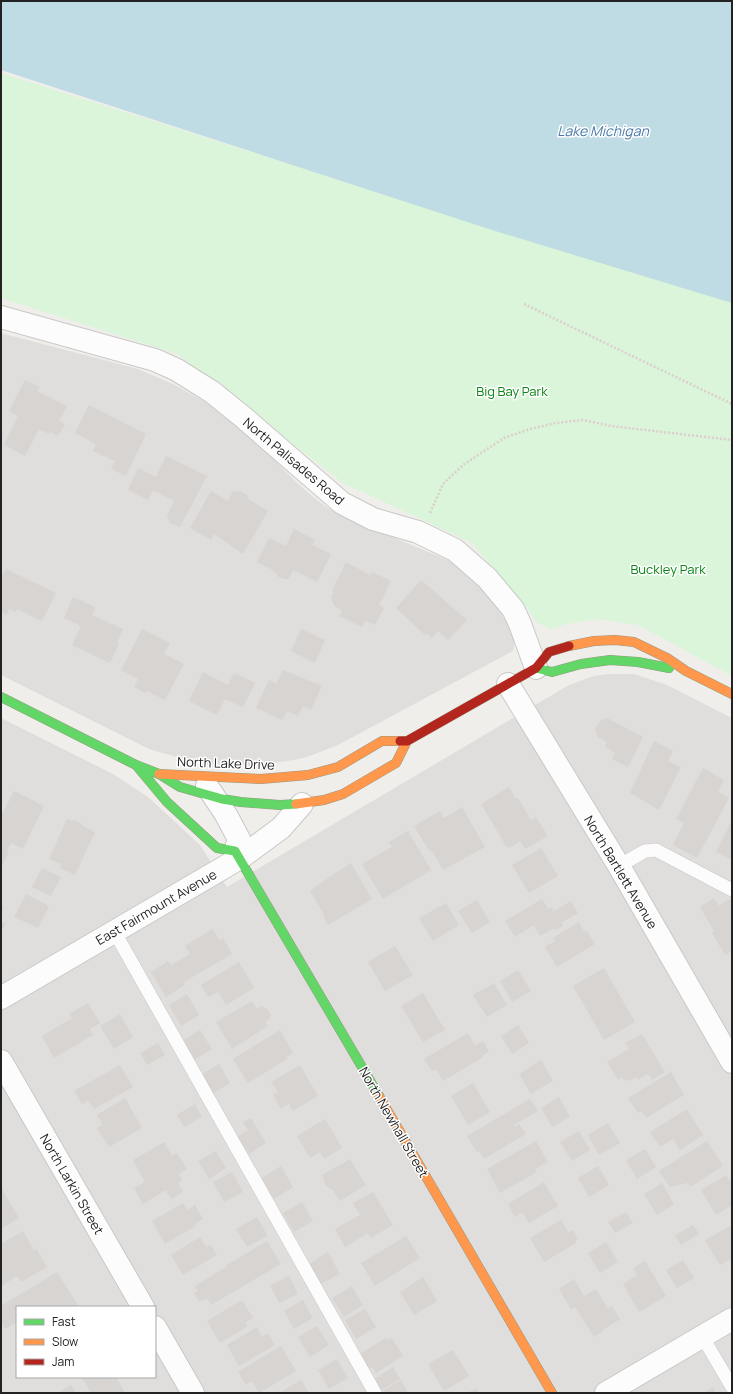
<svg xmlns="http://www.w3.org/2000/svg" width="733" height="1394" viewBox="0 0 733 1394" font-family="Manrope,sans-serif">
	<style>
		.residential { fill: #dfdedc; fill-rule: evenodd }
		.park { fill: #daf5da }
		.water { fill: #bfdbe3 }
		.building { fill: #d7d4d2 }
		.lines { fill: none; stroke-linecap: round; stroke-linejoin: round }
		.lane-casing { stroke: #c9c8c7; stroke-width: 14 }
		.street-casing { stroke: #c9c8c7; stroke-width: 24 }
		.fast-casing { stroke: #999a82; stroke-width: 10 }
		.slow-casing { stroke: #999a82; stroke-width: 10 }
		.jam-casing { stroke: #999a82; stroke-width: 10 }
		.path { stroke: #dccecd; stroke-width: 2.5; stroke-dasharray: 2 2; stroke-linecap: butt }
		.lane { stroke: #fdfcfc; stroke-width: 13 }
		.street { stroke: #fdfcfc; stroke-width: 22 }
		.fast { stroke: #63d668; stroke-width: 9 }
		.slow { stroke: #ff974d; stroke-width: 9 }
		.jam { stroke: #b3261e; stroke-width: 9 }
		.labels { text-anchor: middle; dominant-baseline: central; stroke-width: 3; stroke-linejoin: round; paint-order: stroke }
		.park-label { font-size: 13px; fill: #0c8416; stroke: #fff }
		.street-label { font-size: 13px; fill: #222; stroke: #fff }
		.water-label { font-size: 14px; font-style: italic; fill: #4a7aab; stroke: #fff }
	</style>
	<rect width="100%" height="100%" fill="#f0eeeb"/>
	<path class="residential" d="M1,333L138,369L173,384L214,407L268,453L296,482L313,497L325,506L341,516L448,560L461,569L488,595L510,627L515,638L513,651L338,745L307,757L294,760L250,766L201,764L149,749L1,675Z
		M608,674H634L667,685L732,718V1393H1V718L113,774L148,797L200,845L227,887L569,685L594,676ZM17,1307H155V1377H17Z"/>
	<path class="park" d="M1,73L283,162L732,295V676L638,625L598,619L567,624L550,629L536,622L529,611L472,543L343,483L177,354L1,298Z"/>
	<path class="water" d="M1,1H732V303L492,230L1,70Z"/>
	<path class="building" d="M25,380L40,387L37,391L67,406L59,421L65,424L58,436L51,432L49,434L39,429L25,456L4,445L18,416L9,411Z
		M89,405L146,434L126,476L111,469L115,461L93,451L96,444L75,433Z
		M166,456L207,476L180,527L170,523L167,516L174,501L153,490L148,500L128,490L138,468L156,477Z
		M211,491L228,501L233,491L236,492L240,491L247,495L249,500L268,511L243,554L214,534L211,540L190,528Z
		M294,529L315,540L312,545L331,554L317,582L293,570L289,579H284L277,576V573L273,572V570L257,562L269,538L286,546Z
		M346,562L370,575L372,572L391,581L379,605L384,608L375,625L365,621L362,627L339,616L342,610L334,606L331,597L334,592L332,591Z
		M6,569L56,593L42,621L17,609L16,612L9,609L7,615L1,612V578Z
		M421,580L467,620L448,640L438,631L432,638L426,633L425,635L396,608Z
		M73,597L95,607L92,615L123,629L117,642L119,644L110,663L72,645L81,626L64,618Z
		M142,629L170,643L164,654L184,664L165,700L147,691L146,693L134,687L138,679L121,670Z
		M301,629L325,640L315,663L291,651Z
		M283,670L322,686L311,710L303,706L298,716L287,711L282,720L256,708L269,680L276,684Z
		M203,672L228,685L234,673L255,683L243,707L225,699L217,715L189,701Z
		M607,718L643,737L628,767L612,759L615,753L605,747L607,742L598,737L595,729L601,720Z
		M654,741L673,751L668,761L681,767L659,810L630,793Z
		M703,768L724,780L718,792L729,798L697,858L673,845L684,823L676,819Z
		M509,787L516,799L518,798L531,820L536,817L548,836L525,849L520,841L509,848L507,846H506L481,804Z
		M14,791L44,806L23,849L11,843L7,850L9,851L1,869V816Z
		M462,807L485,847L443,870L432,851L430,852L414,826L440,811L444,818Z
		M67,819L72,821L75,820L82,824L83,826L95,832L75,875L60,868L61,864L49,859Z
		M732,820V860L716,852Z
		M408,831L431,870L383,899L362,864L392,847L389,842Z
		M541,848L558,876L529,893L512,865Z
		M351,863L372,899L328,925L323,915L324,914L310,891L328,878Z
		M42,868L61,877L51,896L32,887Z
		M26,894L49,906L38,928L14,917Z
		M714,898L719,906L729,899L732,904V951L725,955L712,933L714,931L700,907Z
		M542,899L548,909L552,907L554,911L571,901L578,913L561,923L563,926L555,930L554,928L540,936L534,925L515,937L505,921Z
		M477,900L490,922L472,933L458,911Z
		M446,903L459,925L433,941L419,918Z
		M1,905L4,906L1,913Z
		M1,922L5,924L1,932Z
		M579,922L584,932L587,931L595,944L557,967L545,947L555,941L553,938Z
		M213,929L219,940L223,938L232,954L184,982L185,985L166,997L151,972L168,961L171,965L190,954L185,946Z
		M395,946L413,975L385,991L368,962Z
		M239,962L254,988L226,1005L218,992L208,997L201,985Z
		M604,968L635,1022L604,1040L573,986Z
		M518,970L531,991L512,1002L500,981Z
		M494,983L507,1005L487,1017L473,995Z
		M423,993L445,1030L423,1042L401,1006Z
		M187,994L199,1015L181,1026L169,1005Z
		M252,1001L257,1009L261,1006L267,1009L271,1015L269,1019L265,1022L268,1026L232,1049L216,1022Z
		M88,1003L100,1023L90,1029L93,1035L54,1058L42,1036L72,1018L69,1014Z
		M120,1014L133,1037L114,1049L100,1026Z
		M518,1025L529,1043L512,1054L501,1036Z
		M200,1030L212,1049L194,1060L183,1040Z
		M280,1030L293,1053L286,1057L287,1059L248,1083L233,1059Z
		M468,1033L475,1046L483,1041L489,1051L482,1056L483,1057L443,1081L436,1069L432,1071L424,1059Z
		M642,1034L665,1072L652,1080L648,1074L638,1080L636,1077L630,1081L621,1078L618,1080L607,1062L629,1049L625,1043Z
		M158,1043L165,1055L147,1065L140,1053Z
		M541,1060L553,1081L531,1094L519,1074Z
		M219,1064L230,1083L212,1094L201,1075Z
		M120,1065L133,1087L94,1109L88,1100L82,1104L74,1091Z
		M300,1065L318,1096L293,1111L289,1104L281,1109L273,1095L278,1092L271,1082Z
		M671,1072L684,1095L646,1118L641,1111L638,1113L628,1098Z
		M473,1083L490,1112L468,1125L451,1096Z
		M559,1097L570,1117L552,1127L541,1108Z
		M125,1098L142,1128L109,1147L97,1128L103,1125L97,1115Z
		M530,1099L538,1111L514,1125L515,1127L519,1124L526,1134L484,1159L479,1151L477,1152L467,1136Z
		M195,1104L202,1117L184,1127L177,1115Z
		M687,1109L703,1135L680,1150L673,1139L660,1147L650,1132Z
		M251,1118L266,1143L249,1154L238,1136L248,1130L243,1122Z
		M325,1119L342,1148L324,1159L320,1152L310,1158L297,1136Z
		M608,1123L620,1143L599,1155L588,1135Z
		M579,1131L590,1150L572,1161L560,1142Z
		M536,1141L548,1162L535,1169L537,1172L500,1193L487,1169Z
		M707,1141L723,1166L690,1187L688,1183L670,1187L659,1171Z
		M164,1142L172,1156L177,1153L187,1169L179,1174L182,1180L178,1183L183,1192L171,1199L166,1190L143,1204L134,1188L145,1182L133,1160Z
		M645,1149L656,1167L637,1179L626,1160Z
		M216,1151L226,1168L209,1179L198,1161Z
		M350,1159L366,1185L340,1201L332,1189H331L326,1186L322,1175Z
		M281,1166L293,1187L274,1199L262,1178Z
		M598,1166L609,1185L589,1197L578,1178Z
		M232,1172L243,1192L224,1202L213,1182Z
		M726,1175L732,1184V1205L716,1215L701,1190Z
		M544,1182L558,1206L529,1223L522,1212L515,1217L508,1204Z
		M662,1183L674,1204L657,1215L644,1194Z
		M2,1189L19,1218L1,1229V1190Z
		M373,1192L393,1225L371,1238L368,1233L345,1247L335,1229L360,1215L353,1203Z
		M302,1202L313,1221L294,1232L283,1213Z
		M183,1203L188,1210L195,1205L203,1219L195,1224L196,1226L165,1244L152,1221Z
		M626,1212L633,1223L615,1233L608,1222Z
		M257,1217L268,1236L247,1247L236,1229Z
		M561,1220L569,1233L573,1230L578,1239L575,1241L576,1243L544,1262L530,1238Z
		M693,1225L699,1234L681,1245L675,1235Z
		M732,1225V1258L720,1265L705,1240Z
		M23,1231L34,1250L36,1248L47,1267L21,1282L17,1276L1,1286V1244Z
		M406,1236L420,1258L375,1286L361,1263Z
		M200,1237L206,1247L211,1245L217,1255L183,1275L171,1255Z
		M267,1241L281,1264L211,1305L207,1298L199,1302L194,1293L198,1291L195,1286L226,1267L225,1266Z
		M606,1242L618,1262L600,1273L588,1253Z
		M328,1252L340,1274L320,1284L309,1264Z
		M683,1260L694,1278L677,1288L666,1270Z
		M645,1261L666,1296L639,1312L623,1284L637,1275L633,1268Z
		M57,1272L79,1307H17V1327L15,1323L5,1329L1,1322V1306Z
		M289,1276L298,1294L279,1303L270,1285Z
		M423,1277L437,1301L414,1315L400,1292Z
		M574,1279L584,1296L596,1289L608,1309L612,1306L620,1319L603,1330V1331L594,1337L575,1307L571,1309L559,1289Z
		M352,1286L363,1305L344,1317L332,1298Z
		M242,1300L253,1318L245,1323L248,1326L220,1343L207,1321Z
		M303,1300L313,1318L294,1329L284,1311Z
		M365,1309L376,1327L356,1339L345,1320Z
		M317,1326L329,1345L310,1357L298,1337Z
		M257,1327L262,1337L268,1333L275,1345L239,1366L227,1345Z
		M386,1338L387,1340L392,1338L403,1356L376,1373L372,1367L367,1370L358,1355Z
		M281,1346L296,1371L259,1393L252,1381L246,1385L238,1372Z
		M453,1350L469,1376L444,1391L428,1364Z
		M337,1359L348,1378L329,1389L318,1370Z
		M393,1367L400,1379L381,1390L375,1379Z
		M85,1377H116L125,1393H91L82,1378Z
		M301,1380L309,1393H279Z
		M401,1380L408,1393H386L384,1390Z
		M71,1385L76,1393H58Z
		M713,1387L716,1393H704Z
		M476,1388L479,1393H468Z"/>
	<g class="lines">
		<g class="lane-casing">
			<path id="lane" d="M619,866L645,851L656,850L732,890
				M114,931L375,1393
				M702,1336L732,1387"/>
		</g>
		<g class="street-casing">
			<path id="street" d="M1,317L155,360L177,370L212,392L243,417L342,503L373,519L418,532L455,550L487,578L513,609L520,624L536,668
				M508,684L619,866L732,1062
				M207,786L225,813L239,839L235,851
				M1,998L240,858L281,828L302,804
				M1,1061L143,1307
				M155,1327L193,1393
				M606,1393L732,1319"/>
		</g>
		<g class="fast-casing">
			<path id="fast" d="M536,668L552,672L581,664L610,660L638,662L669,668
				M1,697L136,765L159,774L180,787L222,799L241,802L280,805L296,804
				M136,765L167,802L217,848L235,851L379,1096"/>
		</g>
		<g class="slow-casing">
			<path id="slow" d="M569,646L594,641L615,640L634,642L667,658L686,671L732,694
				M159,774L261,779L308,775L338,767L382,741H400
				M296,804L324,800L343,794L396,763L407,741
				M379,1096L552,1393"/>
		</g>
		<g class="jam-casing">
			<path id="jam" d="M400,741H407L536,668L549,652L569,646"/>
		</g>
		<path class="path" d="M524,304L732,404
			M430,513L443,484L463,465L504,438L530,429L556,423L583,420L611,426L732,440"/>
		<use href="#lane" class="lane"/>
		<use href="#street" class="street"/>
		<use href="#fast" class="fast"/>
		<use href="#slow" class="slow"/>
		<use href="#jam" class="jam"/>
	</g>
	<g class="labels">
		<g class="park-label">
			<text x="512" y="391">Big Bay Park</text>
			<text x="668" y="569">Buckley Park</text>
		</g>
		<g class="street-label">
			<text transform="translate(294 461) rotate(40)">North Palisades Road</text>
			<text transform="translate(226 763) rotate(2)">North Lake Drive</text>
			<text transform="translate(621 872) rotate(59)">North Bartlett Avenue</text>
			<text transform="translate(156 907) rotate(-30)">East Fairmount Avenue</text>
			<text transform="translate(394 1122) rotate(60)">North Newhall Street</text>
			<text transform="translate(72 1184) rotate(60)">North Larkin Street</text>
		</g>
		<g class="water-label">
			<text x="603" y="130">Lake Michigan</text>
		</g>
	</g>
	<rect width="733" height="1394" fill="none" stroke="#222222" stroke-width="4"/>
	<rect x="16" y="1306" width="140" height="72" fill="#ffffff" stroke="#a7a7a7"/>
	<rect x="24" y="1319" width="20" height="6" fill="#63d668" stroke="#a7a7a7"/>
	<text x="52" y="1326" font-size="12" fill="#222222">Fast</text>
	<rect x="24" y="1339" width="20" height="6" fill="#ff974d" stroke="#a7a7a7"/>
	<text x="52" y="1346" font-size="12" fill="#222222">Slow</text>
	<rect x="24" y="1359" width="20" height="6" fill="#b3261e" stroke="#a7a7a7"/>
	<text x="52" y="1366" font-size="12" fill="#222222">Jam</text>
</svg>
